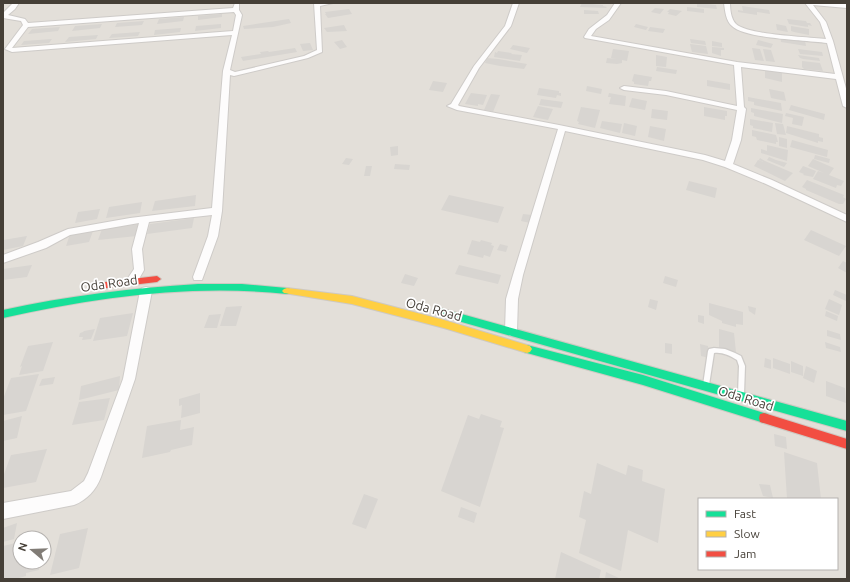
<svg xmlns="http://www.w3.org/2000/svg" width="850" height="582" viewBox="0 0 850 582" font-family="Ubuntu,sans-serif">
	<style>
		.residential { fill: #e3dfd9; fill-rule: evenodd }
		.building { fill: #d8d5d1 }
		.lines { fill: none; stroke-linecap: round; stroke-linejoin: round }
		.lane-casing { stroke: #cecbc8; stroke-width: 2.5 }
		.street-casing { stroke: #cecbc8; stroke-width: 2 }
		.fast-casing { stroke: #cec9c2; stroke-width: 2 }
		.slow-casing { stroke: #cec9c2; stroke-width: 2 }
		.jam-casing { stroke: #cec9c2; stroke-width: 2 }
		.lane { fill: #fdfcfc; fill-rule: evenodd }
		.street { fill: #fdfcfc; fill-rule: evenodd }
		.fast { fill: #16e098; fill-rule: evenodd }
		.slow { fill: #ffcf43; fill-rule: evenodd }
		.jam { fill: #f24e42; fill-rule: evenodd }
		.labels { text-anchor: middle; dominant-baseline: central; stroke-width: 3.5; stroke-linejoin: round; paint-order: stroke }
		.street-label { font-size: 13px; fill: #453f37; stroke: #fff }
	</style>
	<rect width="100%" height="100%" fill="#f0edea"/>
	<path class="residential" d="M3,3H847V579H3ZM699,499H837V569H699ZM20,538H44V562H20Z"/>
	<path class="building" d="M582,3L603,5V6L607,7L606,8L580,7Z
		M697,3L716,5L717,9L697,7Z
		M742,6L769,10L770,14L757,12V15L738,12V10L743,11Z
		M687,7L704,9V13L687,11Z
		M655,8L664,9L660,14L651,12Z
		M349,9L352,14L328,18L325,14H326L325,12Z
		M670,9L682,11L676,16L668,14L669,12H667Z
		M584,10L598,11L599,14H584Z
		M222,14V17L198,20V16Z
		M184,17L183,21L157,24L159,19Z
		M289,19L291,23L273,27L244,29L243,26Z
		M787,19L806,21L807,23H810L812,26L808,25V27L789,24Z
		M144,21L142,25L115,27L117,23Z
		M102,24L100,28L72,31L75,26Z
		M221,24V28L195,31L196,26Z
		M636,24L648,27L646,30L634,27Z
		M776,24L786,26L788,32L777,30Z
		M344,25L347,31L327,32L324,28Z
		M791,26L809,29V35L794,32L791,31Z
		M60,27L58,31L28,34L32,29Z
		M650,27L665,29L663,33L648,31Z
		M181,28L180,32L154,35L155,30Z
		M140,32L138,36L109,38L112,34Z
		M98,35L96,39L65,42L69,37Z
		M780,36L805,40L806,46L781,42Z
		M52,39L49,43L21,45L24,41Z
		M690,39L705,41L706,45L691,43Z
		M342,40L347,47L340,49L334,42Z
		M758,40L773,44L771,48L756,45Z
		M712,41L722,43V47L712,46Z
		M310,43L313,50L303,51L300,44Z
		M690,44L706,46L708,54L692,52Z
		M513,45L530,48L527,53L510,49Z
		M712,47L724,48V50H721V56L712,53Z
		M295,48L297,52L243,61L241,57L261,54L260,52L268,51L269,52Z
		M752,48L760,49L764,61L755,60Z
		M613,49L629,51L627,61L622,60V63L617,64L606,63L607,58L616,59L611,58Z
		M763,49L771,50L775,62L766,61Z
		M798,49L822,52L823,56L800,54Z
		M498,51L512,53L511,54L522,55L520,61L494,57L495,52L497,53Z
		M656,55L667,57L666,67L656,66Z
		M798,55L819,58L820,61L803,59L800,58Z
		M487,58L498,59L527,64L524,69L500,66L485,63Z
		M802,61L820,63L823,71L804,69L802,67Z
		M657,67L677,70L676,74L656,71Z
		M765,69L782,73V82L765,78Z
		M634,74L652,77L651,81H649L648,86L634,84V82L632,81Z
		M707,80L730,84V90L707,86Z
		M433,81L447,83L443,92L429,90Z
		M587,86L602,89L601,94L586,91Z
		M539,88L559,91V93H561V96L557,95L556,98L537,95Z
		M769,89L784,92L786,101L771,98Z
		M471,93L487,95L483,105L478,104V106L465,104Z
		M609,93L626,96L625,106L609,104L611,97H608Z
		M491,94L500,95L493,112L484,110Z
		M748,97L781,103L782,111L754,105V102L748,101Z
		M632,98L647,101L645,110L629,107Z
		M541,99L563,102L561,108L539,105Z
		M791,105L825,114L824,120L789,110Z
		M538,106L553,109L548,120L533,117Z
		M581,107L600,110L595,128L578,124L579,122L577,121Z
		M704,107L727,111V116H725V120L704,116Z
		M751,108L783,114L782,123L754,116V113L751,112Z
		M652,109L668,111L667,120L651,118Z
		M786,113L804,117L802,126L792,124L793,118L785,116Z
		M750,119L773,123L772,132L753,128V126L750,125Z
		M602,121L622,124L620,133L600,128Z
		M624,123L637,126L635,136L622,133Z
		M775,123L783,124L786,135L777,134Z
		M650,126L666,129L664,141L648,137Z
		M787,126L819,134V137L823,138V142L818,141V143L786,133Z
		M752,130L776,135L778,142H776V144L757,140L756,137L752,136Z
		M779,137L787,139V148L779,146Z
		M792,140L828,150L827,157L790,147Z
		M767,145L788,150L787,161L761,153V149L767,151Z
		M398,146V155L391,156L390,147Z
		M815,155L830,159L829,163L814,159Z
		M769,157L776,160L787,163L784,167L767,160Z
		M346,158L353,159L349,165L342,164Z
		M760,158L765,161L793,173L785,181L754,166L758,160L764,162L759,160Z
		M813,159L834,168L829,175L844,181L841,186L837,185L836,188L813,179L818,171L824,173L808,166Z
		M395,164L410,165L409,170L394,169Z
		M366,166H372L370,176H364Z
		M803,166L816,171L813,177L803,175L804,174L799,172Z
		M807,180L844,195L843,197L846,199L843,204H839L806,190V189L802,187Z
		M689,181L717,188L715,198L686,190Z
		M196,195L195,206L152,211L155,201Z
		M449,195L504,207L498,223L441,210Z
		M142,202L140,213L106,218L109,207Z
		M100,209L97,219L75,223L78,212Z
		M523,214L532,215L530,223L521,221Z
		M194,218L192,228L147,234L150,224Z
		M140,224L137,236L98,240L102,229Z
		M811,230L846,246L839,256L804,240Z
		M93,231L89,242L66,246L70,234Z
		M27,236L23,246L3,250V240Z
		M472,240L480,242L481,240L492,243L491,245L494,246L490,257L484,255L483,258L467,254Z
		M500,244L508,246L506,252L497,250Z
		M843,261L847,263V273L838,268Z
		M32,265L27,277L3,280V269Z
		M459,265L501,275L498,284L455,274Z
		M405,274L418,278L414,286L401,283Z
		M665,276L678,280L676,287L663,283Z
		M835,290L847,295L846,301L833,295Z
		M650,299L658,301L656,310L648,307Z
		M829,299L842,305L839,315L825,309Z
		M709,303L743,312V325L736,324V327L722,323V321L709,315Z
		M242,306L236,326H220L226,307Z
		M748,306L756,308L755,315L749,311Z
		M826,311L838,316L837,321L825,316Z
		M133,313L127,336L93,341L100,318Z
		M221,314L217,328H204L209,315Z
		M698,315L704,316V324L698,322Z
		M95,329L91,339L82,340L83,337H79L80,333L83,332L84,331Z
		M719,329L734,333L736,352L719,348Z
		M827,330L840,334L841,340L827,336Z
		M53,342L43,371L19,375L22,366L20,367L28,346Z
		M825,342L840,347L841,352L826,348Z
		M665,343L672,344V354L665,353Z
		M700,344L708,346L709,358L701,356Z
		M765,358L771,360V369L764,367Z
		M773,358L790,364V374L773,368Z
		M791,361L803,366V376L791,372Z
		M806,366L817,371L814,383L803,378Z
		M39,374L26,411L3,415V399L11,378Z
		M120,376L119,390L79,400L81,386Z
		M55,377L53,384L39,386L42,379Z
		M826,381L845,388L846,403L826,396Z
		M200,393V413L181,418L182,405L179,406V399Z
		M110,398L104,420L72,425L79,402Z
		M481,414L502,421L500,427L504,428L480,507L441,491L468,415L479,419Z
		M22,416L17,438L3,441V421Z
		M181,420L180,430L194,427L192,445L171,450L170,452L142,458L147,426Z
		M774,434L786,437L787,449L775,446Z
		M47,449L36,482L3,488V477L11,455Z
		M784,452L817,463L821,499H787Z
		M597,463L626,475L628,465L643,470L642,481L665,489L658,543L628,530L621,571L579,553L586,520L579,517L584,491L591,494Z
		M759,484L770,485L773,498L763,496Z
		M364,494L378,499L366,529L352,524Z
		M461,507L477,513L474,523L458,517Z
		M17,523L14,539L3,542V528Z
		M88,528L79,568L50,575L60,534Z
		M20,542V562H40L39,570L26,573V576L15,579H3V546Z
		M561,552L601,570L599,579H555Z
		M606,572L621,579H605Z"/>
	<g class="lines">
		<g class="lane-casing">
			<path id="lane" d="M714,348L725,349L735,353L741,356L745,366L744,394L743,396L741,397L739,396L738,394L739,366L737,360C729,355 722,352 714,353L709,385L708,387L706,388L704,387L703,385L708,351L709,349Z"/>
		</g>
		<g class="street-casing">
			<path id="street" d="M13,3H19L15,9L8,15L25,19L28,23L233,8L235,3H239V10L242,15L230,70L235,72L304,56L317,50L314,3H333L320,6L322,52L308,58L234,76L230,75L222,211L218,236L202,280H194L193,277L208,236L212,215L149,222L142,249L144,270C140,277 136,287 127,284L126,281L134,269L132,249L139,223L70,235L46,248L3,263V255L38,242L68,229L130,218L212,208L223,71L232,35L12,52L5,49L23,25L21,21L3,18V13ZM234,12L236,15L233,31L12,48L28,27Z
				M513,3H519L511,26L479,68L458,105L459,106L559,125L705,155L725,161L732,140L737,110L666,95L624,90L620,88L624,86L666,91L737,106L734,65L585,38L584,37L589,29L607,15L615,3H621L609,20L596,29L591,36L737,62L835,74L827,43C807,40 745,39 732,26C726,21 725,11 724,3H730C730,9 731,19 736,24C748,35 808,37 826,39L820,22L805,3L847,4V8L813,5L826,22L833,41L847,92V108L843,106L836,79L741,67L744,107L746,109L741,140L733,164L772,180L847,215V222L766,184L725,167L703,160L565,131L523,275L518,299L517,331L515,334L511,336L507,334L505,331L506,299L513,275L558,129L457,110L447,106L451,104L474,66L505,26Z
				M146,287L150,288L152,291L135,379L101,477C96,490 87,500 74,505L3,519V503L71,491L84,481L88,473L123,379L140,291L142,288Z"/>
		</g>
		<g class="fast-casing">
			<path id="fast" d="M198,284H242L287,288L290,289L292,291L290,293L287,294C192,284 96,297 3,318V310C67,296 132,288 198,284Z
				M440,308L847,421V431L437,315L435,312L437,309Z
				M527,345L643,375L764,413L768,414L769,418L768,422L764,423L643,385L527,353L524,352L522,349L524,346Z"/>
		</g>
		<g class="slow-casing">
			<path id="slow" d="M287,288L352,296L444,320L527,345L530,346L532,349L530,352L527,353L444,328L352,304L284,293L282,291L284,289Z"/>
		</g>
		<g class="jam-casing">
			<path id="jam" d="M157,276L161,279L157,282L98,289L94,286L98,283Z
				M764,413L847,439V449L760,422L759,418L760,414Z"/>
		</g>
		<use href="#lane" class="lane"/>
		<use href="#street" class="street"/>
		<use href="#fast" class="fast"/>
		<use href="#slow" class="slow"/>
		<use href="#jam" class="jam"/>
	</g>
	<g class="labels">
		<g class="street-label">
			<text transform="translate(109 283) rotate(-8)">Oda Road</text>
			<text transform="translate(434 309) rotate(15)">Oda Road</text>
			<text transform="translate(746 398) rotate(17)">Oda Road</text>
		</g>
	</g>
	<rect width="850" height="582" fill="none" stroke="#453f37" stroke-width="8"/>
	<rect x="698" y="498" width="140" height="72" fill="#ffffff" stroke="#b5b2af"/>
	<rect x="706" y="511" width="20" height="6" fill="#16e098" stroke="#b5b2af"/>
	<text x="734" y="518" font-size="12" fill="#453f37">Fast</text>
	<rect x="706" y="531" width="20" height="6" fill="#ffcf43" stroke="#b5b2af"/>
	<text x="734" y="538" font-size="12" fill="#453f37">Slow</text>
	<rect x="706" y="551" width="20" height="6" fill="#f24e42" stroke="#b5b2af"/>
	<text x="734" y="558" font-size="12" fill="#453f37">Jam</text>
	<g transform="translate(32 550) rotate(289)"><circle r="19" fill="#ffffff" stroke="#b5b2af"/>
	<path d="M0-3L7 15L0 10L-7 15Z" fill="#817c76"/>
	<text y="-6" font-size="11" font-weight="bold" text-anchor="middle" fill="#453f37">N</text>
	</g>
</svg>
